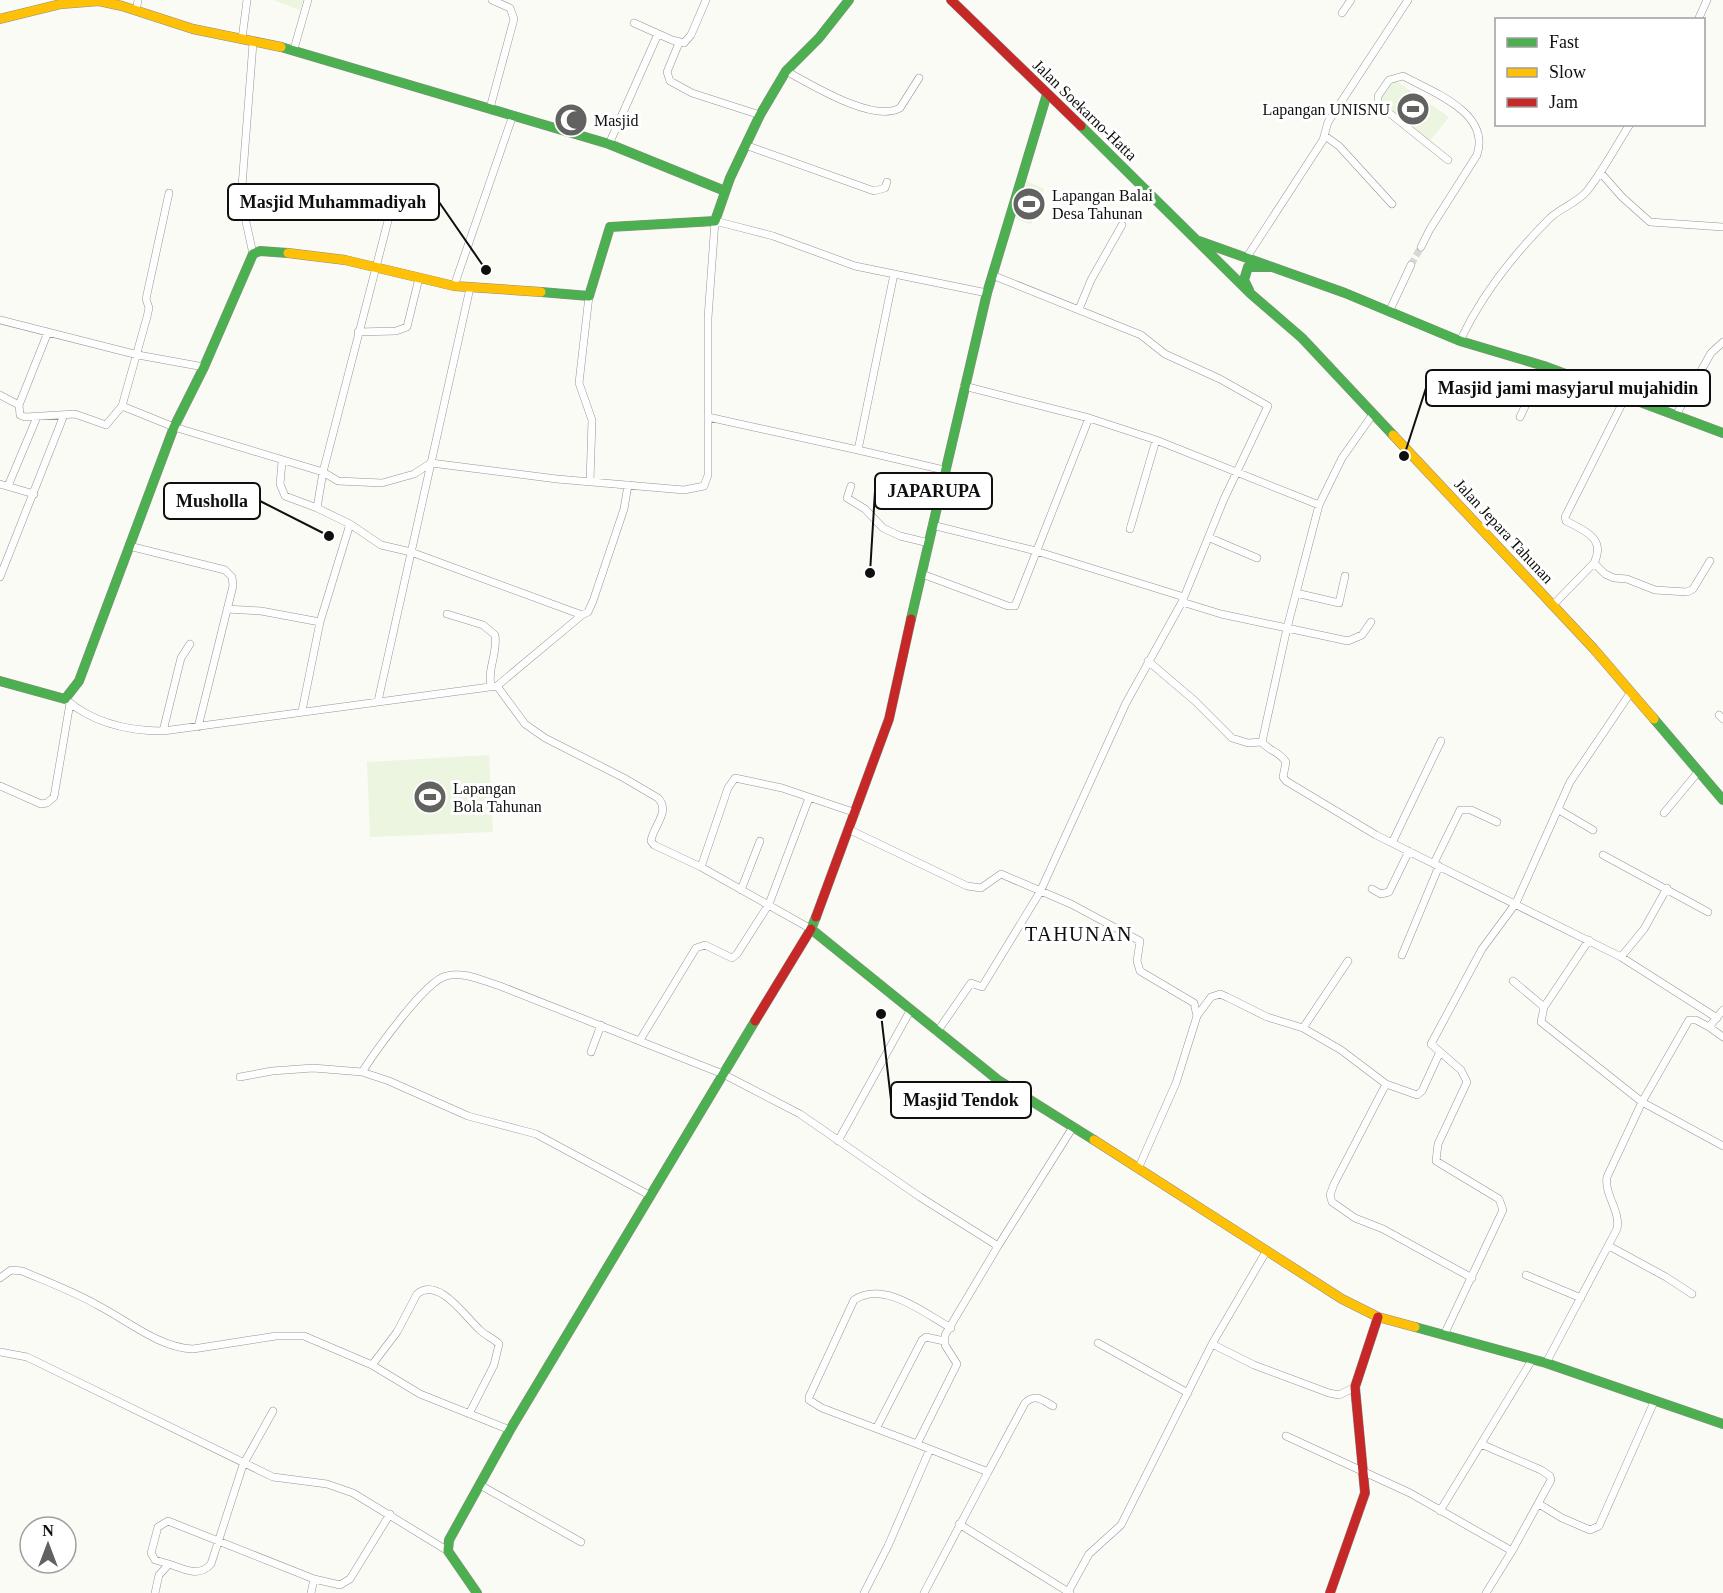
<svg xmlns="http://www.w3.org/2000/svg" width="1723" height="1593" viewBox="0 0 1723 1593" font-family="Georgia,serif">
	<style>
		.pitch { fill: #ecf5df }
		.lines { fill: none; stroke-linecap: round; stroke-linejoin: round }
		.street-tunnel { stroke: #d8d8d2; stroke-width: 7; stroke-dasharray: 7 3.5; stroke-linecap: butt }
		.street-casing { stroke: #959593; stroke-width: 8 }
		.fast-casing { stroke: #8c8c89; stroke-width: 10 }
		.slow-casing { stroke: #8c8c89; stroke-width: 10 }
		.jam-casing { stroke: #8c8c89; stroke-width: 10 }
		.street { stroke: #fefefe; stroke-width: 7 }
		.fast { stroke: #4caf50; stroke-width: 9 }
		.slow { stroke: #ffc107; stroke-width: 9 }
		.jam { stroke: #c62828; stroke-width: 9 }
		.labels { text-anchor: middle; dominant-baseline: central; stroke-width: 6; stroke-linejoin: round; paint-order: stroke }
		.poi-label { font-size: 16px; fill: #0f0f0f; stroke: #fff; text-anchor: start }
		.street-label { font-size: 16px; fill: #0f0f0f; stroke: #fff }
		.quarter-label { font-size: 20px; letter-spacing: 1.5px; fill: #0f0f0f; stroke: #fff }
		.leader { fill: none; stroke: #0f0f0f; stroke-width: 2 }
		.callout-dot { fill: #0f0f0f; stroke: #fff; stroke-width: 2 }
		.callout { fill: #fff; stroke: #0f0f0f; stroke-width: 2 }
		.callout-label { font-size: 18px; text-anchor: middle; font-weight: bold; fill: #0f0f0f }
	</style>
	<rect width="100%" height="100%" fill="#fbfbf5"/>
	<path class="pitch" d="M273,0H303L300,10Z
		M1393,79L1449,117L1430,141L1378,101Z
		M1027,181L1044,189L1031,225L1015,218Z
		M489,755L493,832L370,837L367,762Z"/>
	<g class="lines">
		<path class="street-tunnel" d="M1411,265L1421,247"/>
		<g class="street-casing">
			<path id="street" d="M136,11L138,0
				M1342,13L1351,0
				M1698,20L1707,0
				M634,23L672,40L684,43L691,35L706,0
				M242,39L247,0
				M253,43L241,199L253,254
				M679,43L667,72L670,81L692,93L760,115
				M294,49L308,0
				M786,71C812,85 873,123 900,108L919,78
				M490,108L514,19L510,8L492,0
				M1325,136L1339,146L1392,204
				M609,144L658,34
				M745,145L874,191L885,188L887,182
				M1600,172L1622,197L1650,222L1723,227
				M169,193L146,299L149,308L147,317L122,406L174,427L323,472L338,481L382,483L414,474L431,463L557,479L684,490L704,486L708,475V318L715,221L773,236L855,266L987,293
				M389,217L323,472L317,508L350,524L381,545L411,552L582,615L588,612L593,601L624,509L628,485
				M1421,247L1430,229L1477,155C1491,113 1433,92 1403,76L1389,80L1378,96V104L1448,160
				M1247,257L1323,140L1328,122L1408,0
				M894,274L858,450L944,470
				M454,286L513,115
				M589,296L579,383L592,420L590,481
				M1079,309L1091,280L1122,225
				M1389,312L1411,265
				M0,320L138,355L204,367
				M48,332L19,405L20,415L25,417L75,414L106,425L122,406
				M358,332L396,331L407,327L419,278
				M1460,341C1481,296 1515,253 1550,218C1562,207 1577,203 1587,191C1603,171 1616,146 1630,124
				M964,386L1089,418L1156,440L1319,505
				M0,395L19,405
				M1676,415L1711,353L1723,342
				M708,417L858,450
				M1520,417L1544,366
				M282,462L280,484L285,496L317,508
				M0,484L34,494
				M8,486L37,417
				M851,486L847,498L865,509L883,528L900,536L929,543
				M932,525L1036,551L1184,597
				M1130,529L1156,440
				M1210,538L1257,558
				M129,546L225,570L232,577L233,586L198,727
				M1594,563C1606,539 1586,531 1566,521L1565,517L1626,396
				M922,574L1008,606H1015L1089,418
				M0,577L64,415
				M1296,593L1339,603L1345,576
				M1182,602L1221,614L1287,628L1262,742C1269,751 1280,752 1286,762L1283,777L1286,781L1376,835L1621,957L1717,1018
				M1553,605L1594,563L1605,574L1614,578L1627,579L1655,590L1687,592L1693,589L1710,561
				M227,609L261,611L320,622
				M447,614L483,625L495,635C498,653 487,669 491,686
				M1371,622L1362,635L1348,641L1287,628L1319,505L1342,458L1373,414
				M1148,661L1195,701L1232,738L1248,743L1262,742
				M497,686L582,615
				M65,699C93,723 128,731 163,731L497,686L525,724L545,738L624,778L658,798C671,812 653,826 651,841L654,845L701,867L811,929
				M378,701L470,288
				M302,711L320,622L350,524
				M1719,715L1723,719
				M163,731L181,658L190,644
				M0,786L41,804L47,803L54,797L70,703
				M1559,810L1593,830
				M1664,813L1699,771
				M850,830L967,886L981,888L1001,874L1071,904L1140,941L1137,961L1140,971L1194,1003L1197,1016
				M1392,843L1441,741
				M1603,855L1708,912
				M1434,863L1460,810H1471L1497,822
				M701,867L728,788L735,778L782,788L856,813
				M1372,889L1381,894L1389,892L1409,851
				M741,890L760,841
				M1589,940L1544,1007L1541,1022L1642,1102L1723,1146
				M1402,955L1439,866
				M1621,957L1644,929L1667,888
				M1513,981L1544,1007
				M1709,1027L1723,1037
				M1303,1028L1348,961
				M937,1032L971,983L982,987L1040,892L1126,703L1182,602L1224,499L1268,406L1220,379L1165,354L1141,335L992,275
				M640,1040L696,948L705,945L732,958L737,954L769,904L809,798
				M591,1052L601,1025
				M362,1072C375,1052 425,981 446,976C464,971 483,981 500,986L723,1074L800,1114L920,1197L998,1246L1073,1127
				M240,1077L272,1071L313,1068L362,1072L389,1081L468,1116L536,1134L651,1196
				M1386,1084L1334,1184L1330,1195L1332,1202L1355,1218L1383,1229L1472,1278
				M838,1141L910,1011
				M1138,1169L1176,1083L1197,1016L1211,997L1220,994L1227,997L1267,1017L1303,1028L1341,1050L1386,1084L1417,1095L1422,1091L1439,1054
				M1609,1246L1666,1277L1692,1294
				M1526,1275L1581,1298
				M0,1278L11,1270L22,1271C48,1282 75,1292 99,1306C128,1321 160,1348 193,1349L276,1336H304L372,1365L420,1394L510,1430
				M1444,1335L1503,1210L1499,1199L1436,1161L1438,1144L1467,1082L1461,1070L1431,1044L1482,949L1516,903L1570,782L1631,692
				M1098,1343L1188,1393
				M1212,1344L1254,1365L1329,1393L1339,1395L1355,1387
				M0,1352L27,1357L273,1477L327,1484L353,1493L448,1551
				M1546,1363L1617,1229C1621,1211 1604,1195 1607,1177L1642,1102L1689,1020H1696L1709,1027L1723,1010
				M372,1365L397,1332L417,1294C439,1276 466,1318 480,1330C486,1336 493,1338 499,1344L494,1365L469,1414
				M877,1427L922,1340L926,1337L944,1341
				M1286,1436L1410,1493L1512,1551L1486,1593
				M917,1444L822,1408L809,1400V1397L854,1300C884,1280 924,1313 951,1328
				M1481,1444L1541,1470L1550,1476L1551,1480L1512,1551
				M988,1472L1025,1403C1035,1393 1042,1400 1053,1406
				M480,1485L581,1542
				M1539,1504L1562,1518L1590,1530L1599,1526L1654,1402
				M1440,1511L1532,1360
				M959,1524L1070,1593
				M169,1564L155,1560L151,1553L158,1527L168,1521L314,1579L340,1585L350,1579L390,1514
				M1068,1592L1089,1554L1121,1525L1212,1344L1267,1250
				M155,1593L159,1575L169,1564C184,1569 199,1578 211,1564L243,1465L273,1411
				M311,1593L314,1579
				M864,1593L888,1546L930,1449
				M924,1593L988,1472L917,1444L957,1364L945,1345V1335L998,1246"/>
		</g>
		<g class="fast-casing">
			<path id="fast" d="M281,47L609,144L725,191
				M1081,126L1251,294L1302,338L1393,435
				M1199,241L1345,293L1460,341L1544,366L1723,433
				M1249,290L1244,280L1248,267H1270
				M541,292L589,296L610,227L715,221L730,178L760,115L786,71L819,38L849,0
				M911,619L987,293L1047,94
				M0,681L65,699L79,681L174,427L204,367L253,254L260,251L288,253
				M1654,719L1723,800
				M816,917L811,929L998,1080L1094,1140
				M1415,1327L1546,1363L1723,1424
				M477,1593L448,1551L449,1540L510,1430L755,1021"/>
		</g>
		<g class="slow-casing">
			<path id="slow" d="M0,19L61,4L99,1L122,6L193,29L281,47
				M288,253L345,260L454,286L541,292
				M1393,435L1593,648L1654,719
				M1094,1140L1342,1299L1378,1317L1415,1327"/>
		</g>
		<g class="jam-casing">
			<path id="jam" d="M951,0L1081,126
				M816,917L889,719L911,619
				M755,1021L811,929
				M1330,1593L1365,1493L1355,1387L1378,1317"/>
		</g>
		<use href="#street" class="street"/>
		<use href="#fast" class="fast"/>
		<use href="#slow" class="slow"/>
		<use href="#jam" class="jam"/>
	</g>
	<defs>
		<g id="stadium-disc" transform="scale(1.725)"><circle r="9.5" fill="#626260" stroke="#fff"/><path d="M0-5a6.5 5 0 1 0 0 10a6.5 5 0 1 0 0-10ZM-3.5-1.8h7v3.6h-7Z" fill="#fff"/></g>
		<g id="mosque-disc" transform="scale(1.725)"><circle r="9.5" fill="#626260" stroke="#fff"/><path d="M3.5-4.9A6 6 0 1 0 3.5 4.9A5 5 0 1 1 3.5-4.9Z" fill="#fff"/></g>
	</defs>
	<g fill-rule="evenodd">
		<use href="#stadium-disc" x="1413" y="109"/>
		<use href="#mosque-disc" x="571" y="120"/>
		<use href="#stadium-disc" x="1029" y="204"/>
		<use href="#stadium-disc" x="430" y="797"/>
	</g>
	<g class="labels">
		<g class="poi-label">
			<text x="1390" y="109" text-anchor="end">Lapangan UNISNU</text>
			<text x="594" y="120">Masjid</text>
			<text x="1052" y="195">Lapangan Balai<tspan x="1052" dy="18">Desa Tahunan</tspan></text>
			<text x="453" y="788">Lapangan<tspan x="453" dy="18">Bola Tahunan</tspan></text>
		</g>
		<g class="street-label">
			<text transform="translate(1085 110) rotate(44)">Jalan Soekarno-Hatta</text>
			<text transform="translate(1504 531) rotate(47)">Jalan Jepara Tahunan</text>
		</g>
		<g class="quarter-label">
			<text x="1079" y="934">TAHUNAN</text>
		</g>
	</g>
	<path class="leader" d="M486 270L439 202M1404 456L1426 388M870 573L875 491M329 536L260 501M881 1014L891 1100"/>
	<g class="callout-dot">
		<circle cx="486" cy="270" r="6"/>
		<circle cx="1404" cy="456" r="6"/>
		<circle cx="870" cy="573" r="6"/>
		<circle cx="329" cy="536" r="6"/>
		<circle cx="881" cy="1014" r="6"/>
	</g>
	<g class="callout">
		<rect x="228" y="184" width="211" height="36" rx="6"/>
		<rect x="1426" y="370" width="284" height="36" rx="6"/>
		<rect x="875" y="473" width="117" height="36" rx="6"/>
		<rect x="164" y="483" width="96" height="36" rx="6"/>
		<rect x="891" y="1082" width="140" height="36" rx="6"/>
	</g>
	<g class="callout-label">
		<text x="333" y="208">Masjid Muhammadiyah</text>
		<text x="1568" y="394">Masjid jami masyjarul mujahidin</text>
		<text x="934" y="497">JAPARUPA</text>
		<text x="212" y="507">Musholla</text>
		<text x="961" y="1106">Masjid Tendok</text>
	</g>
	<rect x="1495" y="18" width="210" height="108" fill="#ffffff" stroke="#9f9f9f" stroke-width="1.5"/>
	<rect x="1507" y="38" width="30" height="9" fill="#4caf50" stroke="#9f9f9f" stroke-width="1.5"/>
	<text x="1549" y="48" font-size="18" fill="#0f0f0f">Fast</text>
	<rect x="1507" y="68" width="30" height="9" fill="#ffc107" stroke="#9f9f9f" stroke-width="1.5"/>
	<text x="1549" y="78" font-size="18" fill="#0f0f0f">Slow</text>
	<rect x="1507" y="98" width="30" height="9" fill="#c62828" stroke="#9f9f9f" stroke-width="1.5"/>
	<text x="1549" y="108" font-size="18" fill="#0f0f0f">Jam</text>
	<g transform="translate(48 1545)"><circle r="28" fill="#ffffff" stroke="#9f9f9f" stroke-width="1.5"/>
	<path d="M0-4.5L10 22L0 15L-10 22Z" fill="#626260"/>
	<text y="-9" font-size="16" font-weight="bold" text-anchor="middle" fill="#0f0f0f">N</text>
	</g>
</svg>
